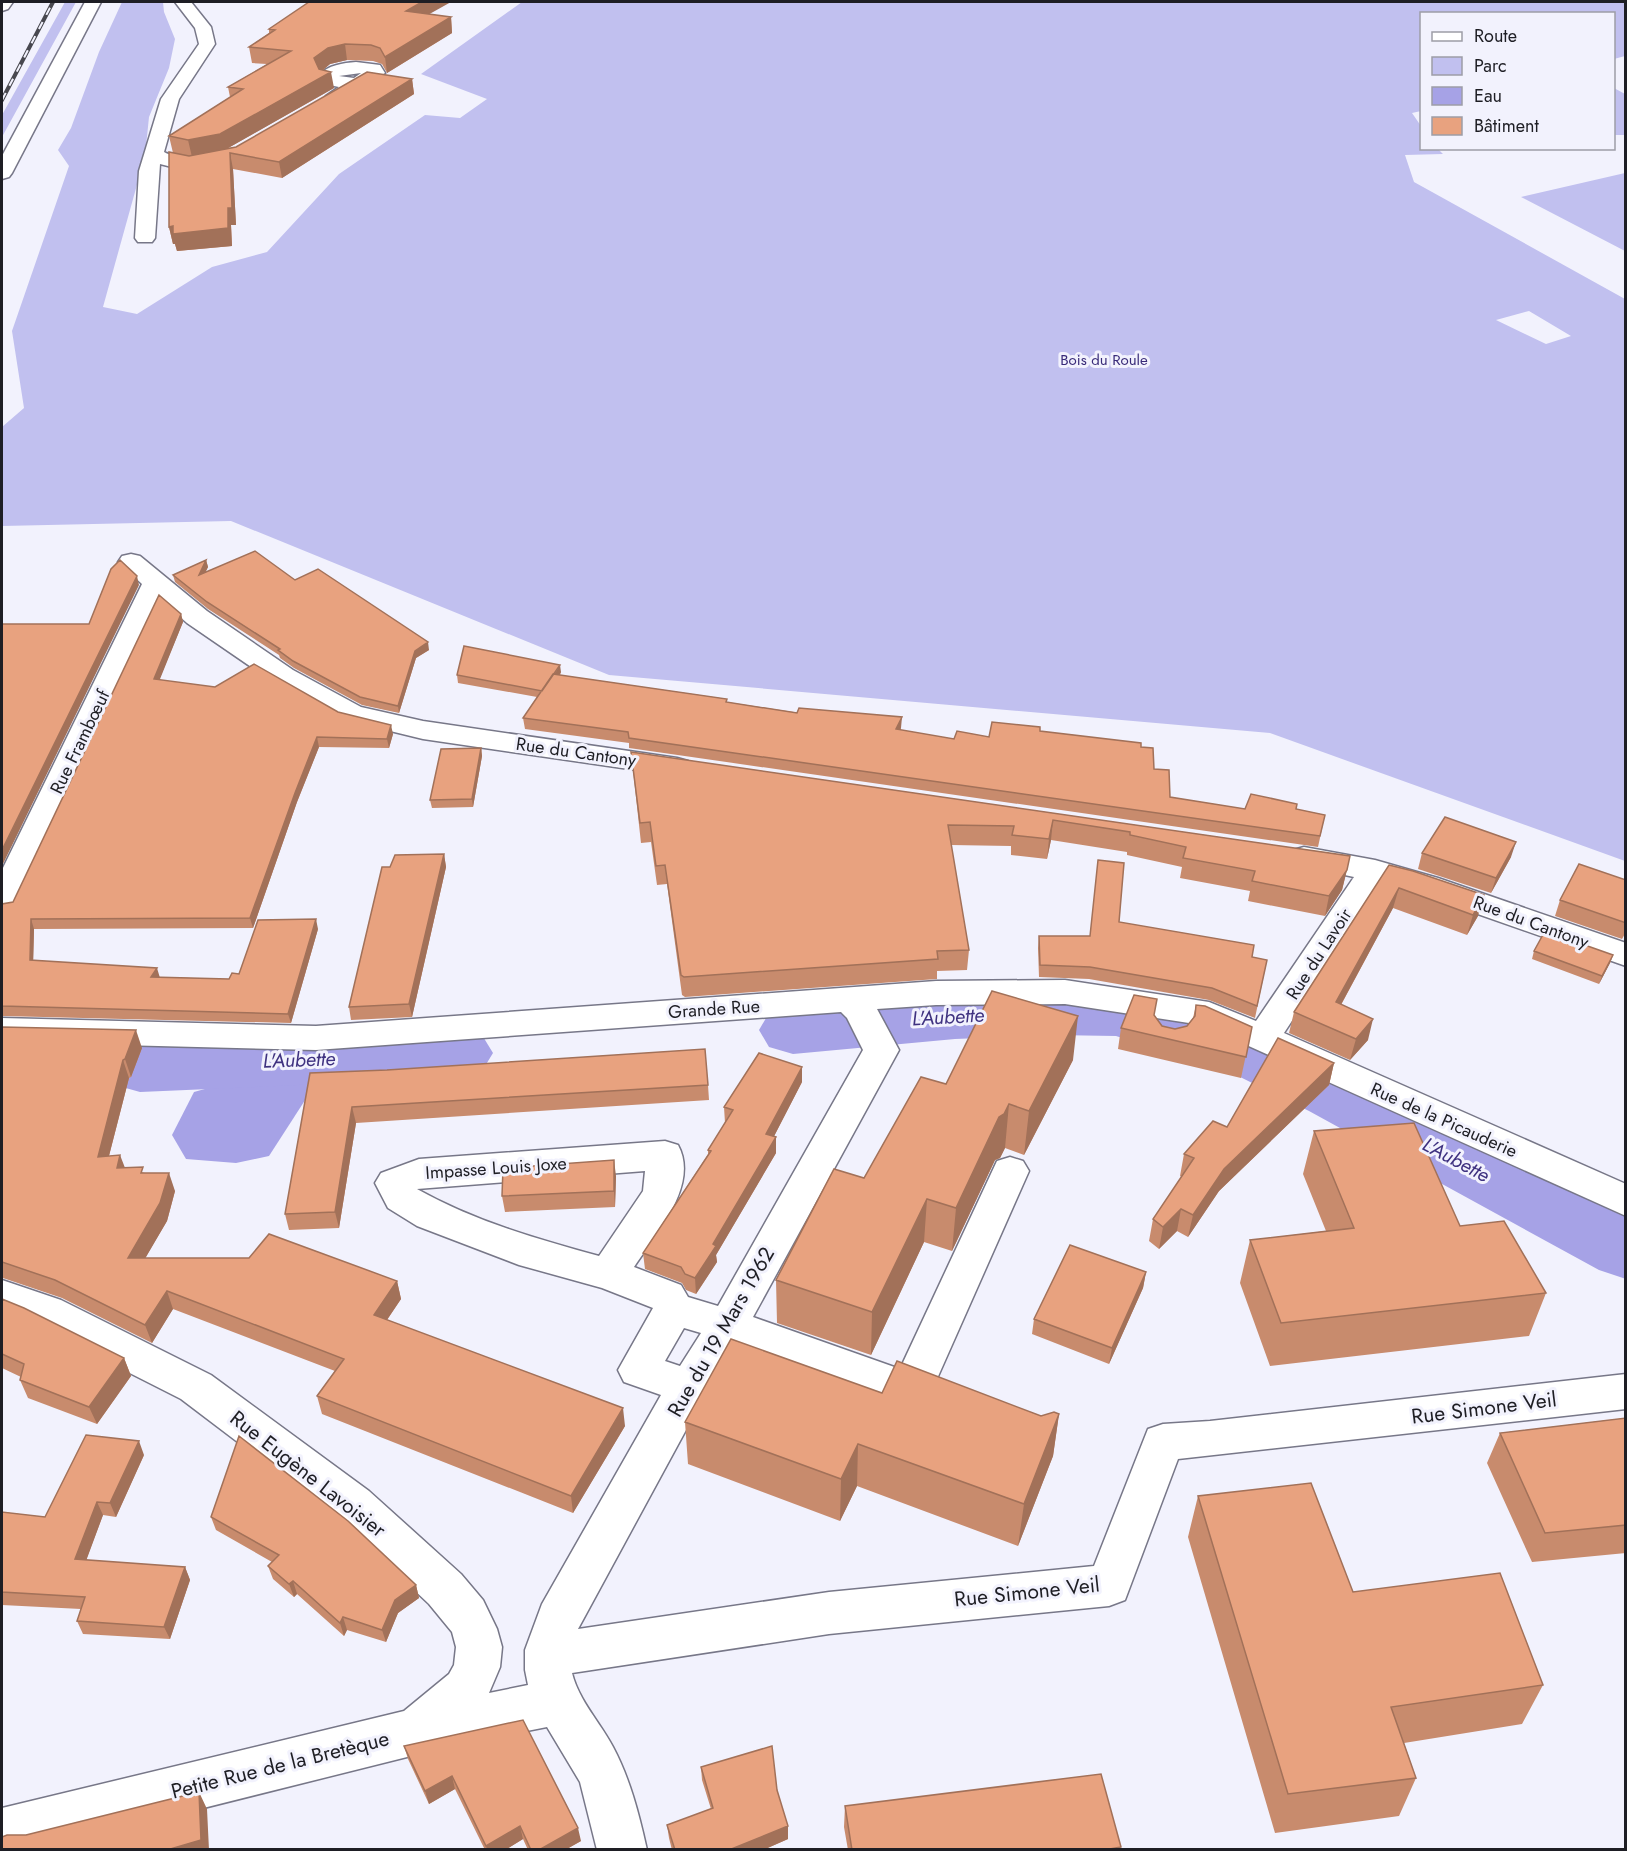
<svg xmlns="http://www.w3.org/2000/svg" width="1627" height="1851" viewBox="0 0 1627 1851" font-family="Jost,sans-serif">
	<style>
		.green { fill: #c1c0ef; fill-rule: evenodd }
		.water { fill: #a6a2e6 }
		.lines { fill: none; stroke-linecap: round; stroke-linejoin: round }
		.river { fill: #a6a2e6; fill-rule: evenodd }
		.minor-casing { stroke: #778; stroke-width: 3 }
		.primary-casing { stroke: #778; stroke-width: 3 }
		.minor { fill: #fff; fill-rule: evenodd }
		.primary { fill: #fff; fill-rule: evenodd }
		.rail-casing { stroke: #48484f; stroke-width: 4 }
		.rail { stroke: #f2f2fd; stroke-width: 2; stroke-dasharray: 8; stroke-linecap: butt }
		.wall { fill: #c88b6d }
		.shaded-wall { fill: #a27159 }
		.building { fill: #e8a27f; stroke: #a27159; stroke-width: 1.5 }
		.labels { text-anchor: middle; dominant-baseline: central; stroke-width: 6; stroke-linejoin: round; paint-order: stroke }
		.far-park-label { font-size: 15px; fill: #392b79; stroke: #f2f2fd }
		.street-label { font-size: 18px; fill: #1e1e24; stroke: #f2f2fd }
		.water-label { font-size: 20px; font-style: italic; fill: #3f3280; stroke: #f2f2fd }
		.near-street-label { font-size: 21px; fill: #1e1e24; stroke: #f2f2fd }
	</style>
	<rect width="100%" height="100%" fill="#f2f2fd"/>
	<path class="green" d="M65,2H76L2,137V115Z
		M122,2H163L164,12L175,39L169,68L149,117L145,156L103,307L137,314L212,267L267,252L339,174L425,115L460,118L487,99L421,74L522,2H1625V56L1614,59V14H1422L1421,111L1412,113L1421,126L1422,148L1438,149L1443,154L1405,155L1414,182L1625,299V861L1270,733L609,675L231,521L2,526V427L24,408L12,331L69,166L58,150L71,128L99,52ZM1529,311L1571,336L1546,344L1496,320Z
		M1614,88L1625,94V135H1614Z
		M1625,173V251L1521,197Z"/>
	<path class="water" d="M320,1077L269,1156L236,1163L186,1159L172,1135L194,1092L230,1082Z"/>
	<g class="lines">
		<path class="river" d="M1053,987L1118,988L1280,1037L1359,1075L1626,1213V1279L1599,1270L1309,1111L1232,1073L1116,1036L1053,1035L955,1039L793,1054L769,1047L759,1030L769,1013L793,1006L955,991Z
			M458,1028L482,1035L493,1053L482,1071L458,1078L140,1092L115,1085L105,1067L115,1049L140,1042Z"/>
		<g class="minor-casing">
			<path id="minor" d="M2,2H13L8,9L2,11Z
				M175,2H191L211,27L215,44L179,99L164,152C183,162 201,153 221,158L223,162L221,166C200,171 181,170 160,164L155,238L152,242H138L135,238L139,171L161,99L199,44L195,28Z
				M356,62L380,65L385,73L341,100H329L326,96L339,87L324,84L319,75C328,65 343,63 356,62ZM361,73L354,78L339,76Z
				M131,554L140,556L207,611L293,670L361,707L423,721L677,758L688,761L692,767L688,773L677,776L423,739L341,719L273,682L187,623L161,600L18,902L14,910L2,913V870L142,584L118,562L122,556Z
				M1304,847L1375,860L1438,878L1626,943V966L1455,906L1382,883L1284,1033L1626,1184V1216L1202,1025L1065,1004L936,1005L877,1009L899,1050L753,1317L900,1369L997,1161L1010,1157L1023,1161L1029,1171L932,1390L926,1402L911,1408L737,1345L693,1417L578,1629L829,1592L1094,1566L1148,1429L1163,1424L1210,1421L1626,1374V1409L1178,1459L1125,1600L1109,1606L829,1634L572,1673C579,1701 600,1722 613,1747C630,1779 639,1814 647,1850H597L580,1782L547,1727L451,1746L36,1850H2V1808L404,1711L449,1674L454,1665L456,1647L452,1632L429,1604L339,1519L181,1399L33,1324L2,1312V1280L61,1300L211,1375L369,1491L461,1574L483,1600L497,1629L502,1647L500,1667L489,1693L528,1685L525,1670V1650L542,1604L661,1395L624,1382L618,1370L653,1308L602,1288L519,1265L417,1226L388,1208L375,1183L381,1173L419,1159L665,1141L678,1145C700,1185 655,1235 634,1267L681,1285L688,1297L718,1306L863,1050L847,1018L841,1012L316,1050L2,1042V1018L316,1026L936,981L1065,980L1209,1002L1256,1021L1354,877L1293,864L1288,857L1293,850ZM645,1171L643,1191L599,1256C537,1239 474,1221 417,1189ZM684,1328L701,1333L680,1366L665,1361Z"/>
		</g>
		<g class="primary-casing">
			<path id="primary" d="M85,2H101L12,173L9,177L2,179V156Z"/>
		</g>
		<use href="#minor" class="minor"/>
		<use href="#primary" class="primary"/>
		<g class="rail-casing">
			<path id="rail" d="M2,100L53,2"/>
		</g>
		<use href="#rail" class="rail"/>
	</g>
	<path class="wall" d="M429,14L451,17L452,33L387,73L382,64L373,61L347,60L330,64L323,70L334,88L228,148L236,147L412,79L414,94L282,178L233,169L236,225H231L232,246L177,251L175,244H173L169,227L173,153L169,136L230,97L228,87L267,64L252,63L249,47L269,33V29Z
		M206,560L208,567L205,572L295,580L429,650L416,658L399,713L362,705L294,668L280,658L279,655L208,609L175,582L173,575Z
		M181,614L183,622L159,680L338,712L393,734L389,748L319,747L297,802L253,928L34,929L33,960L160,977L229,979L318,929L291,1023L2,1016V904L13,902Z
		M561,672L560,675L727,699V702L901,728L900,730L954,739L989,737L1040,731L1141,747L1170,797L1245,809H1296L1325,815L1318,847L629,748V743L525,729L523,718L537,697L458,683L457,675Z
		M481,748L482,756L473,807L432,808L430,800Z
		M631,752L1350,856L1342,890L1325,916L1248,901L1250,891L1180,878L1182,867L1127,855V852L1051,840L1047,859L1011,855V846L951,845L969,950L967,970L937,971V979L685,997L682,995L667,884L657,885L651,842L641,843Z
		M1422,853L1511,857L1491,893L1418,869Z
		M444,854L446,867L412,1017L351,1020L349,1007L390,867Z
		M1389,865L1478,916L1467,935L1393,908L1341,1005L1368,1040L1350,1060L1289,1033L1294,1012Z
		M1626,880V932L1622,939L1555,916L1560,900Z
		M1119,922L1252,957L1267,960L1255,1018L1209,1000L1089,979L1039,977L1038,948L1039,936H1090Z
		M1534,951L1613,955L1610,963L1599,984L1532,959Z
		M1196,1005L1252,1027L1241,1078L1118,1049L1121,1028L1154,1015L1162,1026L1175,1029L1187,1026L1193,1018Z
		M2,1027L142,1048L131,1077L129,1078L109,1156L125,1168L145,1173L175,1191L167,1221L145,1258L397,1281L401,1299L387,1320L625,1426L573,1513L322,1414L317,1396L335,1371L173,1309L152,1343L62,1298L3,1278L2,1279Z
		M1073,1060L1024,1155L1005,1148L1000,1158L995,1160L952,1251L924,1242L871,1355L777,1323L776,1280L946,1084Z
		M1334,1063L1329,1085L1219,1191L1188,1237L1177,1231L1159,1249L1149,1241L1153,1219L1182,1177L1180,1176L1184,1154L1227,1127Z
		M387,1070L708,1085L709,1100L356,1123L339,1228L289,1230L285,1214L310,1073Z
		M802,1082L774,1136L776,1137V1153L716,1255L717,1262L696,1294L686,1290L682,1283L645,1269L643,1253L708,1154V1150L725,1123L724,1107Z
		M1314,1131L1460,1226L1546,1293L1529,1336L1270,1366L1240,1283L1250,1240L1326,1231L1303,1174Z
		M616,1176L615,1207L505,1212L502,1196Z
		M1146,1272L1143,1288L1109,1364L1032,1334L1034,1319Z
		M2,1299L124,1358L131,1376L97,1424L28,1398L20,1380L21,1377L2,1368Z
		M882,1393L1041,1416L1059,1414L1053,1456L1018,1546L857,1486L840,1521L688,1464L685,1422Z
		M1626,1418V1553L1532,1562L1487,1463L1500,1433Z
		M144,1455L116,1517L103,1515L86,1560L185,1567L190,1580L170,1639L83,1634L77,1621L81,1609L2,1605V1512L45,1517Z
		M1198,1496L1353,1592L1543,1685L1522,1724L1404,1743L1416,1778L1399,1816L1275,1833L1188,1537Z
		M211,1517L416,1585L419,1598L398,1613L386,1642L347,1630L344,1636L297,1594L294,1597L273,1579L268,1566L272,1562L216,1530Z
		M404,1746L581,1841L565,1850H528L523,1839L505,1850H485L455,1789L429,1804L408,1759Z
		M701,1767L777,1790L788,1839L763,1850H672L669,1838L667,1825L711,1809L702,1780Z
		M845,1806L1121,1847L1120,1850H848L844,1827Z"/>
	<path class="shaded-wall" d="M422,2H451L408,26L406,11Z
		M451,17L452,33L387,73L385,57Z
		M345,44L347,60L330,64L317,75L314,58L328,48Z
		M331,72L334,88L223,151L192,157L188,140Z
		M412,79L414,94L282,178L279,162Z
		M230,153L233,169L236,225H231L232,246L177,251L175,244H173L169,227L228,208Z
		M206,560L208,567L201,582L199,575Z
		M137,576L139,585L2,866V850Z
		M181,614L183,622L156,689L154,679Z
		M428,642L429,650L416,658L399,713L398,706L415,651Z
		M560,665L561,672L545,699L544,691Z
		M902,717L901,728L895,740L896,729Z
		M391,725L393,734L389,748L387,739Z
		M317,737L319,747L297,802L253,928L250,918L295,793Z
		M481,748L482,756L473,807L472,799Z
		M1053,820L1051,840L1047,859L1049,839Z
		M1516,842L1511,857L1491,893L1496,878Z
		M444,854L446,867L412,1017L409,1004Z
		M1347,870L1342,890L1325,916L1329,896Z
		M1399,888L1393,908L1331,1023L1336,1002Z
		M1484,895L1478,916L1467,935L1473,915Z
		M31,919L34,929L33,970L30,960Z
		M316,919L318,929L291,1023L288,1014Z
		M1613,955L1610,963L1599,984L1602,976Z
		M157,968L160,978L151,977Z
		M1078,1016L1073,1060L1024,1155L1029,1111Z
		M1373,1019L1368,1040L1350,1060L1356,1039Z
		M136,1030L142,1048L131,1077L125,1059Z
		M123,1060L129,1078L104,1175L98,1157Z
		M1334,1063L1329,1085L1219,1191L1188,1237L1193,1215L1224,1169Z
		M802,1067V1082L767,1150L766,1134Z
		M1009,1104L1005,1148L1000,1158L995,1160L952,1251L956,1208L999,1117Z
		M352,1107L356,1123L339,1228L335,1212Z
		M776,1137V1153L716,1255L717,1262L696,1294L695,1278L713,1244Z
		M120,1155L127,1173L117,1168Z
		M614,1160L616,1176L615,1207L614,1191Z
		M169,1173L175,1191L167,1221L135,1276L128,1258Z
		M927,1199L924,1242L871,1355L872,1312Z
		M1181,1209L1177,1231L1159,1249L1163,1227Z
		M1146,1272L1143,1288L1109,1364L1112,1348Z
		M397,1281L401,1299L378,1333L374,1315Z
		M167,1291L173,1309L152,1343L145,1325Z
		M124,1358L131,1376L97,1424L89,1407Z
		M623,1408L625,1426L573,1513L571,1496Z
		M1059,1414L1053,1456L1018,1546L1024,1504Z
		M139,1441L144,1455L116,1517L110,1503Z
		M858,1444L857,1486L840,1521L841,1479Z
		M97,1502L103,1515L82,1572L75,1559Z
		M185,1567L190,1580L170,1639L164,1627Z
		M293,1581L297,1594L294,1597L289,1584Z
		M416,1585L419,1598L398,1613L386,1642L382,1630L395,1600Z
		M343,1617L347,1630L344,1636L340,1623Z
		M452,1776L455,1789L429,1804L425,1791Z
		M199,1792L207,1809L209,1850H167Z
		M520,1826L523,1839L505,1850H487L486,1846Z
		M788,1826V1839L763,1850H729Z
		M578,1828L581,1841L565,1850H539Z"/>
	<path class="building" d="M309,2H422L406,11L451,17L385,57L380,48L371,45L345,44L328,48L314,58L319,69L331,72L220,134L188,140L169,136L243,89L228,87L291,51L249,47L275,30L269,29Z
		M367,72L412,79L279,162L230,153L232,208H228V228L173,234V226L169,227V152L189,156L236,147Z
		M255,551L295,580L318,569L428,642L415,651L398,706L360,697L293,661L278,650L280,649L207,602L173,575L206,560L199,575Z
		M120,560L137,576L2,850V624H89L111,569Z
		M159,595L181,614L154,679L215,687L254,664L338,712L391,725L387,739L317,737L295,793L250,918L31,919L30,960L157,968L151,977L229,979L232,973L239,974L258,920L316,919L288,1014L2,1006V904L13,902Z
		M464,646L560,665L542,691L457,675Z
		M553,674L727,699L726,702L797,713L799,708L902,717L896,729L954,739L957,731L989,737L992,722L1040,727V731L1141,743V747L1153,748L1154,769L1169,770L1170,797L1245,809L1251,794L1297,804L1296,809L1325,815L1320,836L629,738L628,732L523,718Z
		M481,748L472,799L430,800L441,749Z
		M631,752L1350,856L1347,870L1329,896L1252,881L1255,871L1183,858L1186,847L1130,835V832L1053,820L1049,839L1012,835L1014,826L948,825L969,950L937,951L938,959L684,977L681,975L665,865L656,866L650,822L640,823Z
		M1445,817L1516,842L1496,878L1422,853Z
		M444,854L409,1004L349,1007L382,867H390L395,855Z
		M1098,860L1124,863L1119,922L1254,945L1252,957L1267,960L1257,1006L1212,988L1090,967L1040,965L1039,936H1090Z
		M1579,864L1626,880V923L1560,900Z
		M1389,865L1413,871L1484,895L1473,915L1399,888L1336,1002L1373,1019L1356,1039L1294,1012Z
		M1545,931L1613,955L1602,976L1534,951Z
		M992,991L1078,1016L1029,1111L1009,1104L1004,1114L999,1117L956,1208L927,1199L872,1312L776,1280L834,1169L864,1178L921,1077L946,1084Z
		M1134,995L1157,999L1154,1015L1162,1026L1175,1029L1187,1026L1195,1016L1196,1005L1205,1006L1252,1027L1246,1057L1121,1028Z
		M2,1027L136,1030L125,1059L123,1060L98,1157L120,1155L117,1168L143,1167L141,1173H169L160,1203L128,1258H249L269,1234L397,1281L374,1315L623,1408L571,1496L317,1396L344,1359L167,1291L145,1325L55,1280L2,1262Z
		M1278,1038L1334,1063L1224,1169L1193,1215L1181,1209L1163,1227L1153,1219L1194,1158L1184,1154L1213,1121L1227,1127Z
		M705,1049L708,1085L352,1107L335,1212L285,1214L310,1073L387,1070Z
		M759,1053L802,1067L766,1134L776,1137L713,1244L716,1246L695,1278L685,1274L681,1267L643,1253L711,1151L708,1150L733,1110L724,1107Z
		M1414,1123L1460,1226L1504,1221L1546,1293L1281,1323L1250,1240L1354,1228L1314,1131Z
		M614,1160V1191L502,1196L503,1168Z
		M1070,1245L1146,1272L1112,1348L1034,1319Z
		M2,1299L24,1308L124,1358L89,1407L20,1380L24,1364L2,1354Z
		M731,1339L882,1393L897,1361L1041,1416L1054,1412L1059,1414L1024,1504L858,1444L841,1479L685,1422Z
		M1626,1418V1525L1545,1533L1500,1433Z
		M86,1435L139,1441L110,1503L97,1502L75,1559L185,1567L164,1627L77,1621L85,1597L2,1592V1512L45,1517Z
		M239,1436L348,1521L416,1585L395,1600L382,1630L343,1617L340,1623L293,1581L289,1584L268,1566L279,1555L211,1517Z
		M1311,1483L1353,1592L1500,1573L1543,1685L1391,1707L1416,1778L1288,1794L1198,1496Z
		M523,1720L578,1828L539,1850H531L520,1826L486,1846L452,1776L425,1791L404,1746Z
		M772,1746L777,1790L788,1826L729,1850H675L667,1825L713,1808L701,1767Z
		M1101,1774L1121,1847L1104,1850H852L845,1806Z
		M199,1792L201,1840L167,1850H2V1837L7,1835H26Z"/>
	<g class="labels">
		<g class="far-park-label">
			<text x="1104" y="360">Bois du Roule</text>
		</g>
		<g class="street-label">
			<text transform="translate(80 742) rotate(-64)">Rue Frambœuf</text>
			<text transform="translate(576 752) rotate(8)">Rue du Cantony</text>
			<text transform="translate(1531 922) rotate(20)">Rue du Cantony</text>
			<text transform="translate(1319 954) rotate(-57)">Rue du Lavoir</text>
			<text transform="translate(714 1009) rotate(-4)">Grande Rue</text>
			<text transform="translate(1444 1120) rotate(24)">Rue de la Picauderie</text>
			<text transform="translate(496 1168) rotate(-4)">Impasse Louis Joxe</text>
		</g>
		<g class="water-label">
			<text transform="translate(948 1017) rotate(-3)">L'Aubette</text>
			<text transform="translate(299 1060) rotate(-2)">L'Aubette</text>
			<text transform="translate(1456 1160) rotate(28)">L'Aubette</text>
		</g>
		<g class="near-street-label">
			<text transform="translate(721 1332) rotate(-60)">Rue du 19 Mars 1962</text>
			<text transform="translate(1484 1408) rotate(-7)">Rue Simone Veil</text>
			<text transform="translate(308 1474) rotate(38)">Rue Eugène Lavoisier</text>
			<text transform="translate(1027 1592) rotate(-6)">Rue Simone Veil</text>
			<text transform="translate(280 1765) rotate(-14)">Petite Rue de la Bretèque</text>
		</g>
	</g>
	<rect width="1627" height="1851" fill="none" stroke="#1e1e24" stroke-width="6"/>
	<rect x="1420" y="12" width="195" height="138" fill="#f2f2fd" stroke="#9d9da6" stroke-width="1.5"/>
	<rect x="1432" y="32" width="30" height="9" fill="#ffffff" stroke="#9d9da6" stroke-width="1.5"/>
	<text x="1474" y="42" font-size="18" fill="#1e1e24">Route</text>
	<rect x="1432" y="57" width="30" height="18" fill="#c1c0ef" stroke="#9d9da6" stroke-width="1.5"/>
	<text x="1474" y="72" font-size="18" fill="#1e1e24">Parc</text>
	<rect x="1432" y="87" width="30" height="18" fill="#a6a2e6" stroke="#9d9da6" stroke-width="1.5"/>
	<text x="1474" y="102" font-size="18" fill="#1e1e24">Eau</text>
	<rect x="1432" y="117" width="30" height="18" fill="#e8a27f" stroke="#9d9da6" stroke-width="1.5"/>
	<text x="1474" y="132" font-size="18" fill="#1e1e24">Bâtiment</text>
</svg>
